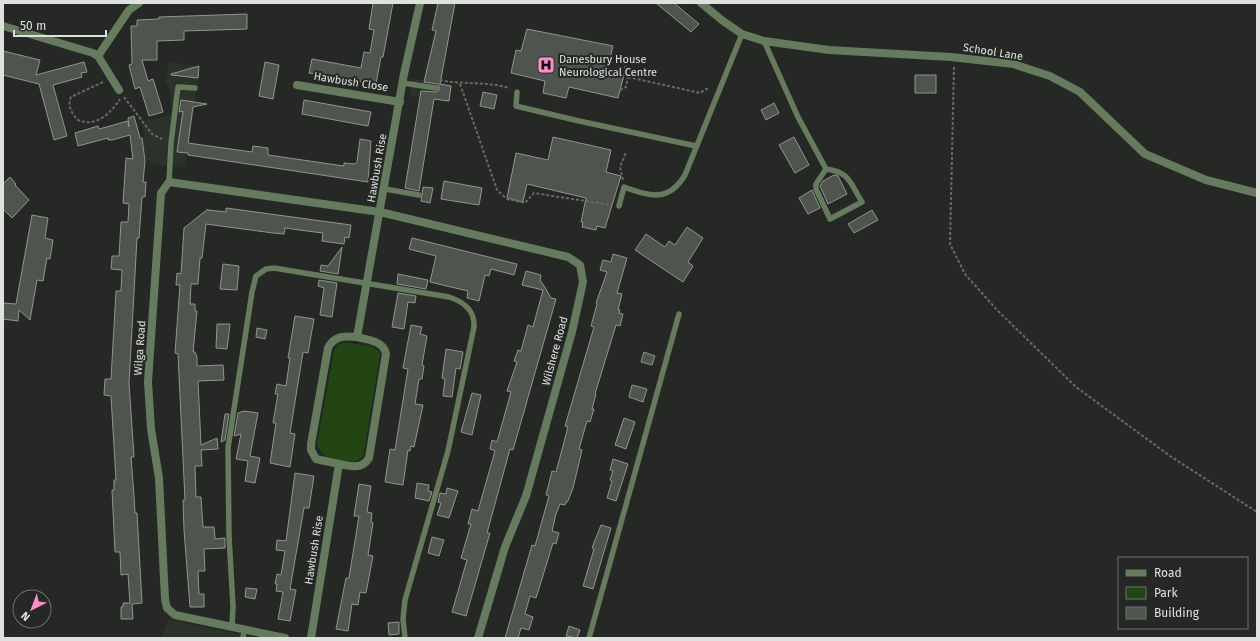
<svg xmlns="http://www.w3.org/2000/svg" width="1260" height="641" viewBox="0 0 1260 641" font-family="'Fira Sans',sans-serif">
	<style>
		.built { fill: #2b3229 }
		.green { fill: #234514 }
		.building { fill: #50544f; stroke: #919590 }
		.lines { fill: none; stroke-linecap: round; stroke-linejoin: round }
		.path { stroke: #686a67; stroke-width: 2; stroke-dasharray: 3 2; stroke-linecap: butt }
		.lane { stroke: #667b5e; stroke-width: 5.5 }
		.street { stroke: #667b5e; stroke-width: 8 }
		.labels { text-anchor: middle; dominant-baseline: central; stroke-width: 4; stroke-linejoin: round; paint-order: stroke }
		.street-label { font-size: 11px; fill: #dfe1de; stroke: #252824 }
		.poi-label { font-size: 11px; fill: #dfe1de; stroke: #252824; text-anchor: start }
	</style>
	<rect width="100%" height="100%" fill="#252824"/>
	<path class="built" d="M169,62L200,67L185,168L154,164L143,158H133L130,140L144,137L143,127L140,122L171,115V94L165,82Z
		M413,79L453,85L449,103L409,96Z
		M169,619L175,621L259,638H160Z"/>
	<path class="green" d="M345,342L372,347L379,351L380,355L363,457L354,462C339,460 322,461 317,444L334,351L338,345Z"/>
	<path class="building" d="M373,3H393L383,57H381L376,84L309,73L312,59L361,68L364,52L370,53L374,30L369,29Z
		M438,3H455L440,84L451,86L449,101L434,99L419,191L405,188L421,91L436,92L440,89L438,84L424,82L436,31L432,30Z
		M656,3H674L699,24L691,32Z
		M247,14V29L184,31V40L157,41V60H142L148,81L153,79L163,112L149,116L140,87L135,89L129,65L132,64L131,26H137V20L159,19V17Z
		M527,29L613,46L607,71L624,75L618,98L569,87L566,98L543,93L545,81L511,73L516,50L521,51Z
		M3,51L40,60L36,75L84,62L87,72L81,73L82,77L53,85L67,136L54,140L39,84L3,75Z
		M265,62L279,65L273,99L259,96Z
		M199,66L198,78L171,75V74Z
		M915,75H936V93H915Z
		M483,92L497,95L494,109L480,106Z
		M181,100L207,104L193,107L188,143L252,152L253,146L268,148V155L344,166V163L355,164L357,162L360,139L371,141L368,182L188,155V153L177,152L183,111L179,112Z
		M304,100L371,112L368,126L302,114Z
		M774,103L779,113L766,120L761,110Z
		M134,116L140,138H142L145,161L143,182H146L145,197H142L139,238H137L129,383L134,457H131L134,496L135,513H137L142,603L132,604L133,619H121V607H123V603H130L128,574L121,575L120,552H115L112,490H114V480H116L111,396L104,395L105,379H111L116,291H121L122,270L111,269L112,256H119L121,222H128L129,204L123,203L126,158L133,159L130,135L112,140H108V138L78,146L75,133L98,126L99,129L128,121L129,127L128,118Z
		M553,137L611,150L606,172L621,176L605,228L597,226L596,230L582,227L583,222H581L586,198L527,184L523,202L507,198L516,153L548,160Z
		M794,137L809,165L795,173L779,145Z
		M834,175L838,176L847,194L828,204L820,186L823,181Z
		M10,177L16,184L15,185L29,200L12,218L3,209V184Z
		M444,181L482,188L479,205L441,199Z
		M423,187L433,188L430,203L421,201Z
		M812,190L820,208L808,214L799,198Z
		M226,208L351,225L349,238L345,237L344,244L322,241L323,233L307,231L285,228L284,234L273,233L206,224L202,258H200L198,284H191L190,304H195V311H197L193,352H195L197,357V366L223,365L224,380L198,381L201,445L217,438L218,449L201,450L202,466H195L196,497H201L203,527H214L215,539L225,538V548L204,549L205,571H198L199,594H204V607H190L184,530L183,500H185L178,354L175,353L180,285H176L177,273L181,274L184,228L208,209V210L226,212Z
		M872,210L878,220L854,233L848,224Z
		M32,215L48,218L45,238L53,240L50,259L47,258L43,281L37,280L30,320L19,310L18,321L3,319V303L16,304Z
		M687,227L703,238L688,262L693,266L683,282L635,250L646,234L665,247L669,241L675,245Z
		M412,238L517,264L514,275L491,269L489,276L485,275L479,301L467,298L468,291L430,282L436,256L409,249Z
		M342,247L338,274L320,271L321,265L328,266Z
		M613,254L627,258L617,293L622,294L618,310H620L619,313L623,314L620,326L616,325L595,394H596L592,409H594L590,422L587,421L579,449L582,450L573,488L568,501H567L565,505L560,504L556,514L552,531L559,533L556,544L553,543L536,598L530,596L525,614L533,617L529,630L521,628L518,638H505L532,545L535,546L549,496L546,495L552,471L556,472L568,427L565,426L594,327L591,326L597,304L596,303L607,272L600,270L603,260L611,262Z
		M223,264L239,266L237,290L220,289Z
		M526,271L541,275L540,280L546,289L551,298L556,299L513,450L510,449L487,533H490L466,616L452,612L467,560L461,558L471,524H468L472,509L478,511L491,465L495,451L490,449L492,440L497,442L511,392L507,391L517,362L514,361L518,350L521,351L528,325L533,327L543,290L522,285Z
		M398,274L428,280L426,289L397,284Z
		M319,280L337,283L332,317L320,315L324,288L318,286Z
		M398,293L416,296L415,303L408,302L404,329L392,327Z
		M295,316L314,319L308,353L303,352L290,433L295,434L290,467L270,463L276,423H273L278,394H275L277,384L286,386L290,358H288Z
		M217,324H230L227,349L216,348Z
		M411,325L422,327L420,334L427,336L422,365L424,366L422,379H419L415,404L423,405L414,447L411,446L410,451L408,450L403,485L385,482L390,449L395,450L408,369L403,368Z
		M257,328L267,330L265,339L256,337Z
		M446,349L463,352L460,369L456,368L452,397L443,396L445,379L442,378Z
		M644,352L655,356L652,365L641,362Z
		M632,385L647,389L643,402L629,397Z
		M472,393L481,395L472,435L461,432Z
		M244,411L258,413L250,456L260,458L255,483L245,481L248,461L236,459L241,434L234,436L238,413Z
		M225,414H229L225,440L221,442Z
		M624,418L635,422L626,449L615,445Z
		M613,459L628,464L616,501L607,498L612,481L610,480L613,471L610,470Z
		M295,473L314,476L309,508H304L290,589L296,590L290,621L278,619L283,592L276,591L277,584H275L277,574L281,575L285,551L276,550L277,540L286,541Z
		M417,483L429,485L428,491L432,492L429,501L415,498Z
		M359,484L371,486L367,512L372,513L371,522L373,523L368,555L373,556L366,593L360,592L358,605L352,604L348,631L336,629L346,578H349L359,516H354Z
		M447,488L458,491L449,518L437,515L441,503L438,502L440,493L446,494Z
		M601,525L611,528L593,589L583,586L594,549L592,548Z
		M432,537L444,540L439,556L428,553Z
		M246,588L257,589L255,599L245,597Z
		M399,622V634L389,635L388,623Z
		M569,626L580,630L577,638L566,636Z"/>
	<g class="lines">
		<path class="path" d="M954,67L950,244L965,274L997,310L1076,387L1170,456L1257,512
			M628,77L700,93L706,89L710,90
			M440,80C463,85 487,81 509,88
			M103,82L71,97C67,106 72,114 78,120C96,128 111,113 120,99
			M460,84L497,190L507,199L525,203L534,193L611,205
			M620,90L626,87L628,77L624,64L636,56
			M124,97L152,134L162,139
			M623,180L620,167L626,152"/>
		<path class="lane" d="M764,41L798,117L826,169C850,172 850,183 862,202L830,219L816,189V184L826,169
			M403,83L436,88
			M517,92L516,106L579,121L696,146
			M169,182L171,143L178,87L195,88
			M385,189L419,195
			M619,206L624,187C650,196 668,203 685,175L742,34
			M232,627L233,606L229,536L228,448L252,292L256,276L266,269L274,268L449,297C464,302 475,310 474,327L448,451L405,600L403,619L405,638
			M243,638L244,630
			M589,638L679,314"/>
		<path class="street" d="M701,3L723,21L742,34L764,41L829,50L951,57L1013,64L1050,76L1080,92L1145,154L1206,180L1257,193
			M3,26L93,53L98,56L119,90
			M98,56L129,10L139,3
			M297,85L400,102
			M339,464L316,459L311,450V444L328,348C334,335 345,336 357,337
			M285,638L175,615L167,608L165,599L159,478L151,429L148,382L161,193L169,182L380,212L568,257L580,265L583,282L572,332L526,496L505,547L478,638
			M311,638L339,464C351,466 362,470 369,458L386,354C384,341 368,340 357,337L404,74L420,3"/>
	</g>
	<defs>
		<g id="hospital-square" transform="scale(0.9)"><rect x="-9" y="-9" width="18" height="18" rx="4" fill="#fa8fc8" stroke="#252824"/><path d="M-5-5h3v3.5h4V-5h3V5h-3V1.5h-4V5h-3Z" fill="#111"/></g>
	</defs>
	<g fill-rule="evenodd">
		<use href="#hospital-square" x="546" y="65"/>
	</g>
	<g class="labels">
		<g class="street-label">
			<text transform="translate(993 52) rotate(9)">School Lane</text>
			<text transform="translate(351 82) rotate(9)">Hawbush Close</text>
			<text transform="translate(377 168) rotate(-80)">Hawbush Rise</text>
			<text transform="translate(140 348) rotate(-86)">Wilga Road</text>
			<text transform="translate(555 351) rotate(-75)">Wilshere Road</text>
			<text transform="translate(314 550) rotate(-81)">Hawbush Rise</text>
		</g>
		<g class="poi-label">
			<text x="559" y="59">Danesbury House<tspan x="559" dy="13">Neurological Centre</tspan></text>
		</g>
	</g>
	<rect width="1260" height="641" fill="none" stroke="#dfe1de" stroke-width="8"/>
	<rect x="1118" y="557" width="130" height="72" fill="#252824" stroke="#6f726e"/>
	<rect x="1126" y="570" width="20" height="6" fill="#667b5e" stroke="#6f726e"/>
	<text x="1154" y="577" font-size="12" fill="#dfe1de">Road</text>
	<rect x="1126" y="587" width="20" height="12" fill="#234514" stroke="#6f726e"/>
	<text x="1154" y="597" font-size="12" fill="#dfe1de">Park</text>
	<rect x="1126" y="607" width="20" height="12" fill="#50544f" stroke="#6f726e"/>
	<text x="1154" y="617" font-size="12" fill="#dfe1de">Building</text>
	<g transform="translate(32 609) rotate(222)"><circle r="19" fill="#252824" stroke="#6f726e"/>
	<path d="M0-3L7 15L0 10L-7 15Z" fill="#fa8fc8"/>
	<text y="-6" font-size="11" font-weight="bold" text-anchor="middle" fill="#dfe1de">N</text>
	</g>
	<path d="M14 30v6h92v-6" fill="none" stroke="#dfe1de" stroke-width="2"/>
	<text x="20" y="30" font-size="12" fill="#dfe1de" stroke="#252824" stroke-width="3" paint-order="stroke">50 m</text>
</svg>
